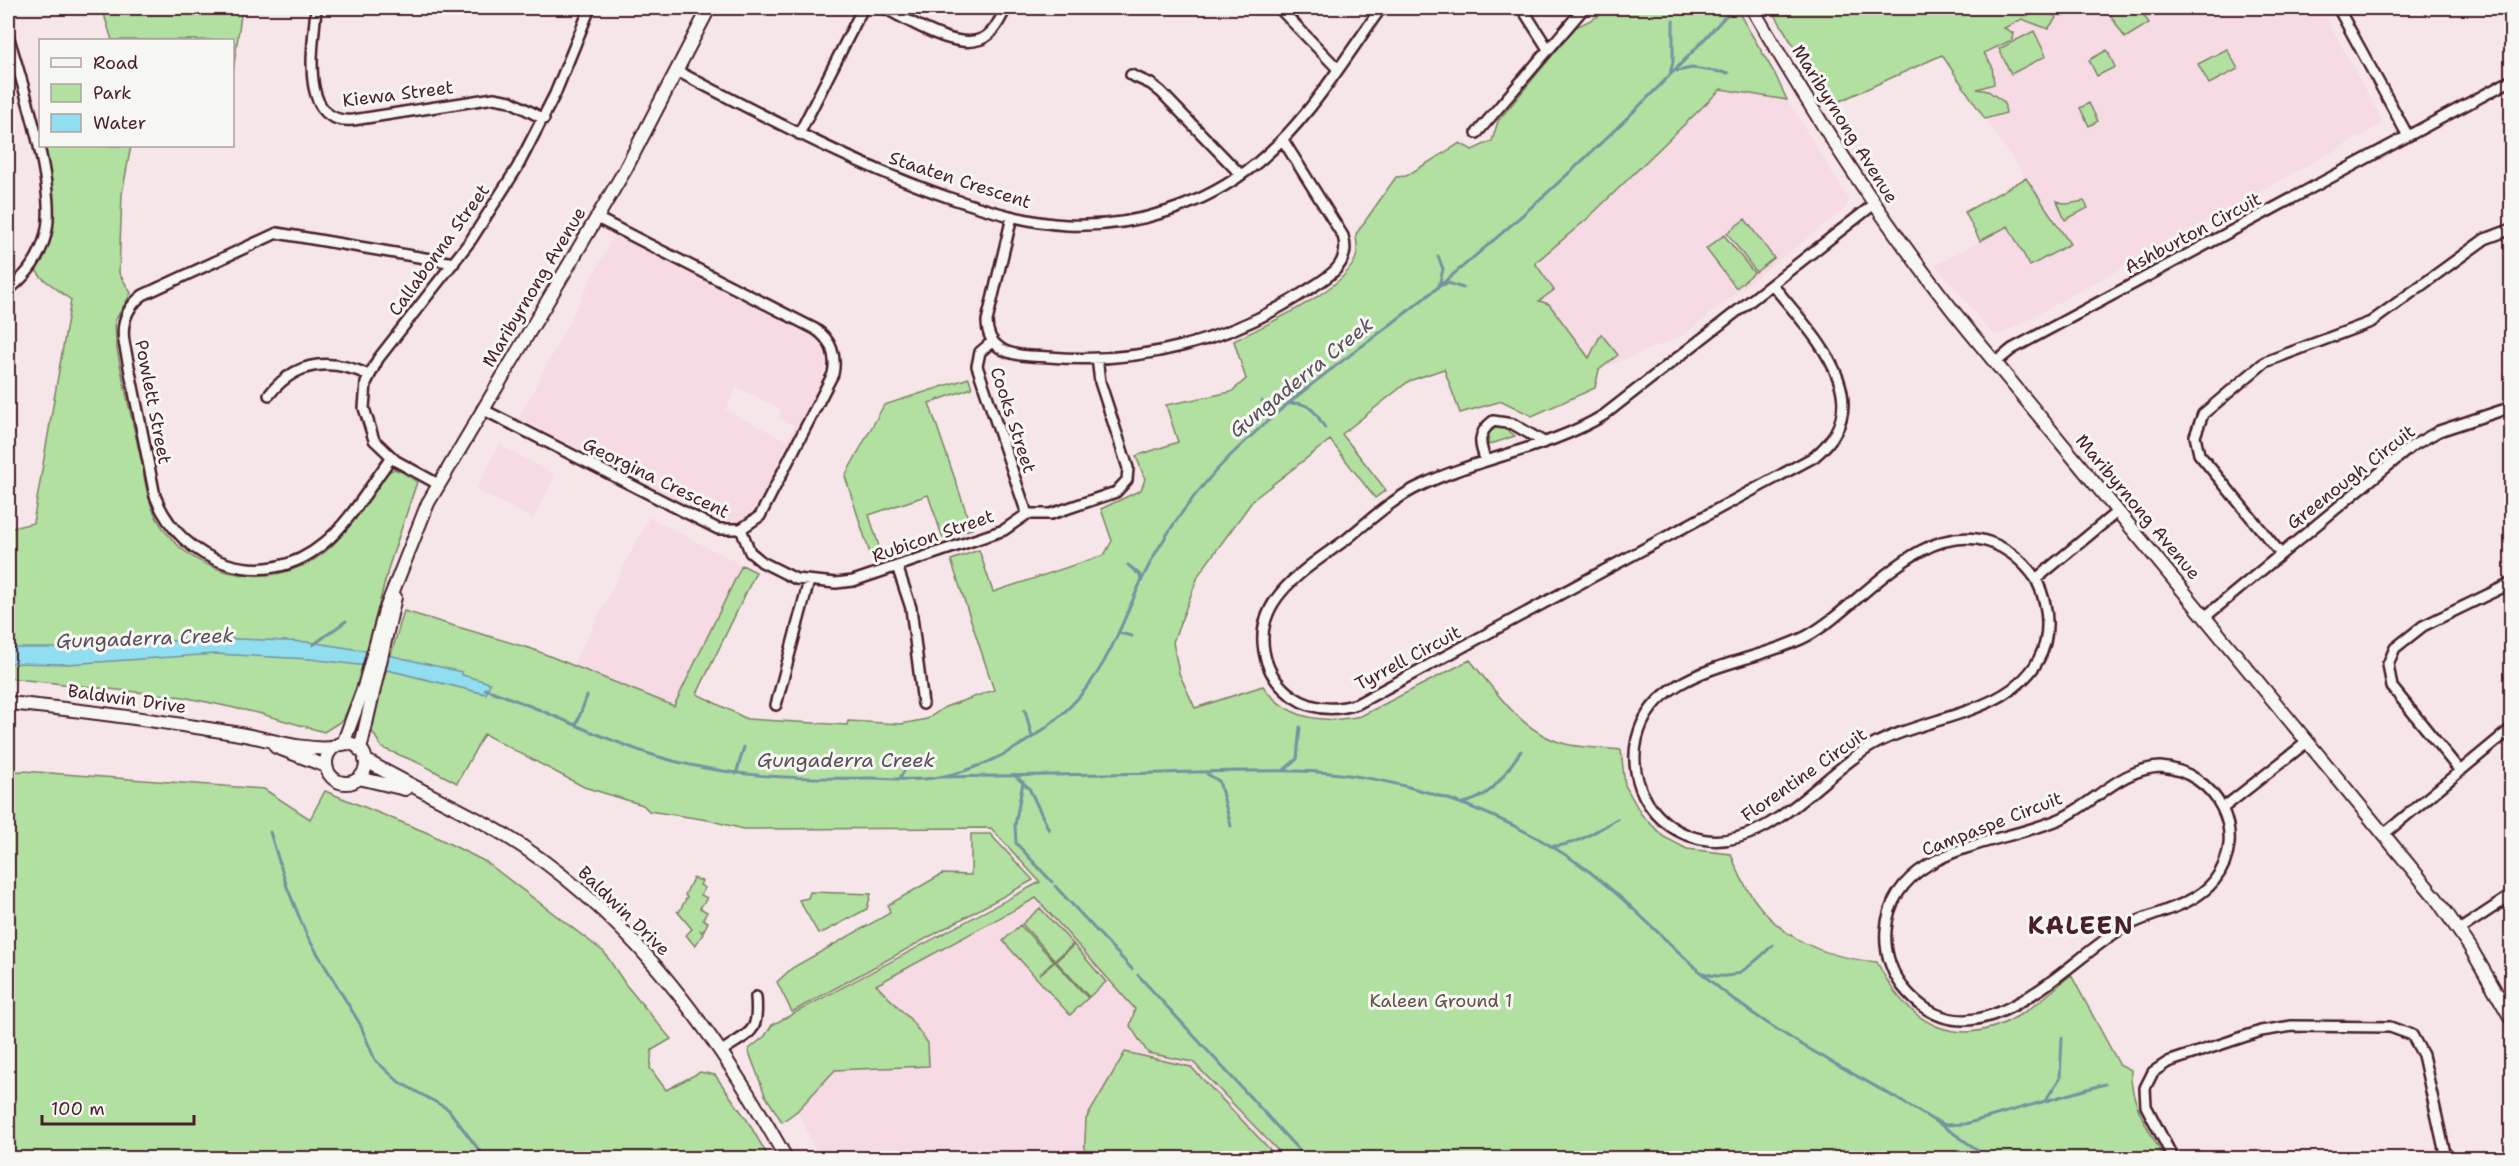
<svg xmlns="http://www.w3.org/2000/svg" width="2519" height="1166" viewBox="0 0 2519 1166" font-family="'Shantell Sans',sans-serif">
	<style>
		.built { fill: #f6dbe5; fill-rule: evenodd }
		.green { fill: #b1e0a0; stroke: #7e8066; stroke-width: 1.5 }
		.water { fill: #90deef; stroke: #7492a1; stroke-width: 1.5 }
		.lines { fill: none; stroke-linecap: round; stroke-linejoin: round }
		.stream { stroke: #7492a1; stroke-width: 3 }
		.street-casing { stroke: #4a1f2b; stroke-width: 14 }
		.secondary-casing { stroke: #4a1f2b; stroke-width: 16 }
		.street { stroke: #f6f6f2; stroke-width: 9 }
		.secondary { stroke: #f6f6f2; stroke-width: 12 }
		.labels { text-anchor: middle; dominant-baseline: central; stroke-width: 6; stroke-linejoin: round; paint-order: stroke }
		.street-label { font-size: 18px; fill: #4a1f2b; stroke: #f6f6f2 }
		.park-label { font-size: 18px; fill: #644f48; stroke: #f6f6f2 }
		.water-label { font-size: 20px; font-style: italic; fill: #5c4f5c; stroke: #f6f6f2 }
		.district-label { font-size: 24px; font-weight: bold; letter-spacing: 1.5px; fill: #4a1f2b; stroke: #f6f6f2 }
	</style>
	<rect width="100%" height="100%" fill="#f6e6ea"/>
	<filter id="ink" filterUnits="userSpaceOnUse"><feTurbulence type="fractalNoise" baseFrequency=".0167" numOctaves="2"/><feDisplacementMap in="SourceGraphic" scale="12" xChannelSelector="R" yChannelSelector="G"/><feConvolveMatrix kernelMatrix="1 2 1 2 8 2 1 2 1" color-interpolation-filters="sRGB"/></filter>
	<g filter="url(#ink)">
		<path class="built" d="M2049,8H2321L2381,118V125L2002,334L1992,333L1935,265L2008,226L2070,244L1942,55Z
			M1721,89L1787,100L1849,199L1847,207L1682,336L1599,370L1595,388L1532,416L1502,401L1474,408L1478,311L1587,219Z
			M614,235L814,337L822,347L827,358L823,378L758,508L744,519L730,524L713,520L519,418ZM737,387L782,410L778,418L794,426L787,441L726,410Z
			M499,444L555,475L533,519L476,490Z
			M649,517L742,565L674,706L630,691L573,665Z
			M1036,897L1135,1009L1148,1053L1193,1062L1285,1158H820L797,1111L835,1070L832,1009Z"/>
		<path class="green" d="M102,8H242L233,72L232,40H112Z
			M1606,8H1736L1775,74L1787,100L1721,89L1587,219L1535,263L1554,290L1539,301L1549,304L1589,358L1601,334L1618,355L1599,370L1595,388L1532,416L1502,401L1460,413L1444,369L1409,381L1342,434L1386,490L1375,498L1330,440L1254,499L1199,574L1173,642L1179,673L1195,708L1263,686C1286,719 1323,724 1361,716L1470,660C1498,694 1524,736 1570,745C1587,748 1604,748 1621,750L1625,785L1641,814L1664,837L1687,849L1731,854C1756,924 1805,956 1877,962C1908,1026 1959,1053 2023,1013C2040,1003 2055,988 2071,975L2119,1064L2131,1070C2129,1102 2150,1131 2164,1158H1285L1193,1062L1148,1053L1130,1026L1135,1009L1036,898L876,985L910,1019L928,1043L929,1066L835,1070L797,1111L782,1122L765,1095L749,1052V1049L765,1036L772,1025L1040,882L991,828L743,829L708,820L649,811L643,805L584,787L484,734L457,783L419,763L382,748L372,731L380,691L404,611L532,649L674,706L742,565L756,572L697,694L747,719L847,725L848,721L901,724L927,719L945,707L994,690L951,560L979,550L993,592L1104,555L1112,541L1101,509L1141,490L1145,479L1136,456L1178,442L1166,405L1231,392L1246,379L1234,341C1264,325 1352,288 1357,253C1358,247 1356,240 1356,234L1396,177L1406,176L1460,143L1472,150L1492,141L1498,121L1576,27L1599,16Z
			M1771,8H2049L2056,18L2048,29L2022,19L2004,28L2013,33L2012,40L1984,53L1992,66L1994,84L1977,89L1988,91L2004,102L2006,113L1985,119L1942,55L1829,106Z
			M2059,8H2088L2082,12L2063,16Z
			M2106,8H2139L2149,23L2125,38Z
			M2034,31L2046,56L2011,74L1999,49Z
			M2227,49L2238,69L2209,84L2198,64Z
			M2107,50L2115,67L2097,76L2089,60Z
			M2089,103L2098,121L2089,126L2080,108Z
			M43,146H131L122,194L119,273L131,293L115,321L116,343C123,382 132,420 141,459C144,475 146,493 152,508C179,575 269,597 325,552C350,531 368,499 387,473L394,469L402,472L417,482L389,566L358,685L343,720L324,732L258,713L183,697L8,678V529L33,523L71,300L41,277L35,269C64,225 48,192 43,146Z
			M2026,178L2070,244L2030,266L2008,226L1980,241L1965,212Z
			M2057,201L2067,204L2084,201L2088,208L2065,220Z
			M1745,219L1774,258L1756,272L1727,233Z
			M1724,235L1754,273L1736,288L1706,249Z
			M969,378L972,388L929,403L972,529L943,538L928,495L869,515L883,559L872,560L845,476L884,405Z
			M1496,428H1505L1515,436L1488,445L1489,433Z
			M23,771L264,789L310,819L325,791L428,833L486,862L604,952L626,985L671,1039L652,1050L650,1068L666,1090L700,1072L715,1075L747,1120L769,1158H8V772Z
			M971,834H990L1033,880L792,1012L777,982L792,968L890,913L888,905L942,874L971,875Z
			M693,878L702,881L700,885L705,888L701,895L707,898L700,908L707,912L703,919L708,922L703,932L701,931L703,934L695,946L686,935L692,929L677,911L679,912L687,897L685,895Z
			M810,892L871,894L867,909L822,933H818L799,900L808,898Z
			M1040,908L1073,944L1055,960L1022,924Z
			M1020,925L1054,961L1039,975L1055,962L1088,998L1070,1015L1003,941Z
			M1074,945L1106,982L1089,997L1056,961Z
			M1125,1052L1191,1067L1278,1158H1084L1086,1119Z"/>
		<path class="water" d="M216,638L309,642L380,653L462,672V675L490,683L486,694L375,667L310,659L216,654L68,664L8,663V648H65Z"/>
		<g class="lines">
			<path class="stream" d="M1677,71L1692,68L1728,73
				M1670,75L1673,61V21
				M1438,256L1443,269L1439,286L1448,283L1463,288
				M1262,401L1271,417
				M1288,404C1308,400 1316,412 1325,428
				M1128,565L1140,575L1141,581
				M1119,633L1132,636
				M313,645L346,621
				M485,689C543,708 597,738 656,756C727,778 797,779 870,778C891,778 914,781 934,778C988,770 1050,733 1084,691C1119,648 1130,595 1158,549C1182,509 1214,469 1249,438C1307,383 1375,339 1437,288C1541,202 1643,108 1733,8
				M1025,710L1032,737
				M576,725L587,696
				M1284,770L1297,759L1300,727
				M736,774L744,747
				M1207,774L1219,781L1231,826
				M1014,775L1029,788L1049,830
				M941,777C1015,775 1089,774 1163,773C1208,772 1253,770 1297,771C1394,773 1503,810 1582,866C1638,907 1683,963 1740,1004C1818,1062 1911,1098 1988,1158
				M900,778L907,766V759
				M1023,782L1015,825L1016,843L1052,882
				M1462,803C1493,798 1504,774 1521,751
				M270,832L287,887L307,936L360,1024L375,1060L399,1082L448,1109L485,1158
				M1550,846C1574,847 1596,831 1617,819
				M1055,886L1132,969
				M1703,973C1737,984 1750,966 1773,945
				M1138,975L1306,1158
				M2045,1101L2060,1078L2062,1038
				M1935,1120L1945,1125L1965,1124L2105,1084"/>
			<g class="street-casing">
				<path id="street" d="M316,8C314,42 297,125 353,120L494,98L510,101L544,119
					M884,8C909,20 963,56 988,35C997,28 1001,17 1006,8
					M1279,8L1337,68
					M1522,8L1548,49
					M2338,8L2408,136
					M8,35C22,83 55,182 47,229C42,255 28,275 8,290
					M677,71C768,118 857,166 953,199C990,211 1028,223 1067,225C1135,228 1204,206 1257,163C1308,121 1343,61 1381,8
					M1131,75L1151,84L1161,92L1241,175
					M1477,133L1584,8
					M799,134L863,8
					M1012,217L987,321C987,332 991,342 1000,348C1013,357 1034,356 1049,357C1139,365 1231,341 1306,291C1327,278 1352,265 1343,236L1283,140
					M1772,284L1604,415C1549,449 1480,457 1422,485C1395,497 1371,519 1348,538C1311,566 1254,596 1264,651C1267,669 1277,685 1292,696C1312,710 1335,711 1357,704L1814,457C1884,400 1810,333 1772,284L1873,205
					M993,341L980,352L977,366L1027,514
					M1995,363L2012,349L2512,80
					M269,395C296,360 331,358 369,375
					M482,409L718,529H741L760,516L833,374C837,356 831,339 815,329L597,218
					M391,458C370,486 350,522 323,544C265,593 181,564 155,496L124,342C121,323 127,307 143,295L277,233L454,263
					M1486,461C1479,444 1477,433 1493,421L1513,424L1542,441
					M438,484L396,461L374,440L364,408L366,383L378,359L471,240L517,168L555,94L590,8
					M741,529L750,552L762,562L796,579L836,583L853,581L1004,530L1027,514H1051L1116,492L1127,480L1128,468L1100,382L1097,358
					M2281,554L2199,454L2195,436L2203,414L2265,362L2371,322L2485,239L2512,229
					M897,566L911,608L923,704
					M2036,579C2024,562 2009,549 1989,542C1920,519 1862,606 1807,636C1751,666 1654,665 1637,739C1632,761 1636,784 1648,803C1658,818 1673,830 1690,836C1761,861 1818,776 1873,745C1928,714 2026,714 2045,643C2050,620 2046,599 2036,579L2118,511
					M2205,617L2412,446L2439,431L2512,407
					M776,705L809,581
					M2160,767C2216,771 2251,834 2214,881C2191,909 2150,912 2121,929C2062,965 1977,1069 1908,993C1892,976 1884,953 1886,930C1893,846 2000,845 2060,819C2095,803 2120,769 2160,767Z
					M2460,771L2392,687L2388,664L2395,648L2423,626L2512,583
					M2223,808L2307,742
					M2384,834L2512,728
					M2459,930L2512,895
					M722,1051C751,1031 759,1034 756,997
					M2173,1158L2146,1106L2145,1088L2153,1072L2168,1062L2261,1031L2292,1026L2390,1027L2412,1035L2423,1055L2446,1158"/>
			</g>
			<g class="secondary-casing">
				<path id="secondary" d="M1752,8C1818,121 1887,230 1970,332L2436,898L2470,947L2512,1020
					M8,703C84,710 159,721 234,733C267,738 301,751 333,748
					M326 763a20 20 0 1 1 40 0a20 20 0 1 1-40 0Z
					M343,744L364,687L385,611L428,503L625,170L709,8
					M276,747L326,766
					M360,750L395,597
					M365,760C405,783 446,802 486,824C620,899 713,1027 786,1158
					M359,778L405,789"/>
			</g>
			<use href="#street" class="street"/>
			<use href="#secondary" class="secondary"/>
		</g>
	</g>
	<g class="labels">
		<g class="street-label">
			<text transform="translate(398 94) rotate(-7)">Kiewa Street</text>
			<text transform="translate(1845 124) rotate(58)">Maribyrnong Avenue</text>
			<text transform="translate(960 180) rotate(18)">Staaten Crescent</text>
			<text transform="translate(2193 233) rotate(-28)">Ashburton Circuit</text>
			<text transform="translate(439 250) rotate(-54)">Callabonna Street</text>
			<text transform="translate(534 287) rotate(-59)">Maribyrnong Avenue</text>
			<text transform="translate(153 402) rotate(79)">Powlett Street</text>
			<text transform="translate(1013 420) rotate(72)">Cooks Street</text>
			<text transform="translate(2351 477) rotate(-38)">Greenough Circuit</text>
			<text transform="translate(656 478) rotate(26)">Georgina Crescent</text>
			<text transform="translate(2138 507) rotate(50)">Maribyrnong Avenue</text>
			<text transform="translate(933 536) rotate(-19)">Rubicon Street</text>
			<text transform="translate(1408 658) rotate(-28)">Tyrrell Circuit</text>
			<text transform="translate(127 699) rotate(8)">Baldwin Drive</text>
			<text transform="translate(1804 775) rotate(-35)">Florentine Circuit</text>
			<text transform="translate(1992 824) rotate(-21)">Campaspe Circuit</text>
			<text transform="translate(624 911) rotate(44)">Baldwin Drive</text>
		</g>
		<g class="park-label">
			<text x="1441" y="1001">Kaleen Ground 1</text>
		</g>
		<g class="water-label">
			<text transform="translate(1301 377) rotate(-39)">Gungaderra Creek</text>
			<text transform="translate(145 638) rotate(-2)">Gungaderra Creek</text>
			<text x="846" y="760">Gungaderra Creek</text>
		</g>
		<g class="district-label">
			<text x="2081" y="926">KALEEN</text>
		</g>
	</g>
	<rect width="2519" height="1166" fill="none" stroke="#f6f6f2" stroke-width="30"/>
	<rect x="15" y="15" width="2489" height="1136" fill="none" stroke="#4a1f2b" stroke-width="2" filter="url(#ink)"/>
	<rect x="39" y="39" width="195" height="108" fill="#f6f6f2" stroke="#b1a0a2" stroke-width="1.5"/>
	<rect x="51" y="58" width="30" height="9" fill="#f6f6f2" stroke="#b1a0a2" stroke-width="1.5"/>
	<text x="93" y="69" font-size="18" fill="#4a1f2b">Road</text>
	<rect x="51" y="84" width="30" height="18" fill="#b1e0a0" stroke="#b1a0a2" stroke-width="1.5"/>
	<text x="93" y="99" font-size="18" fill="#4a1f2b">Park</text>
	<rect x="51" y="114" width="30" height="18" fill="#90deef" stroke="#b1a0a2" stroke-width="1.5"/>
	<text x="93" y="129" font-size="18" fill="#4a1f2b">Water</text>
	<path d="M42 1115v9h152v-9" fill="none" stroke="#4a1f2b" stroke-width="3"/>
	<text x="51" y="1115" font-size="18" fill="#4a1f2b" stroke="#f6f6f2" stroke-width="4.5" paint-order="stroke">100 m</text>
</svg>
